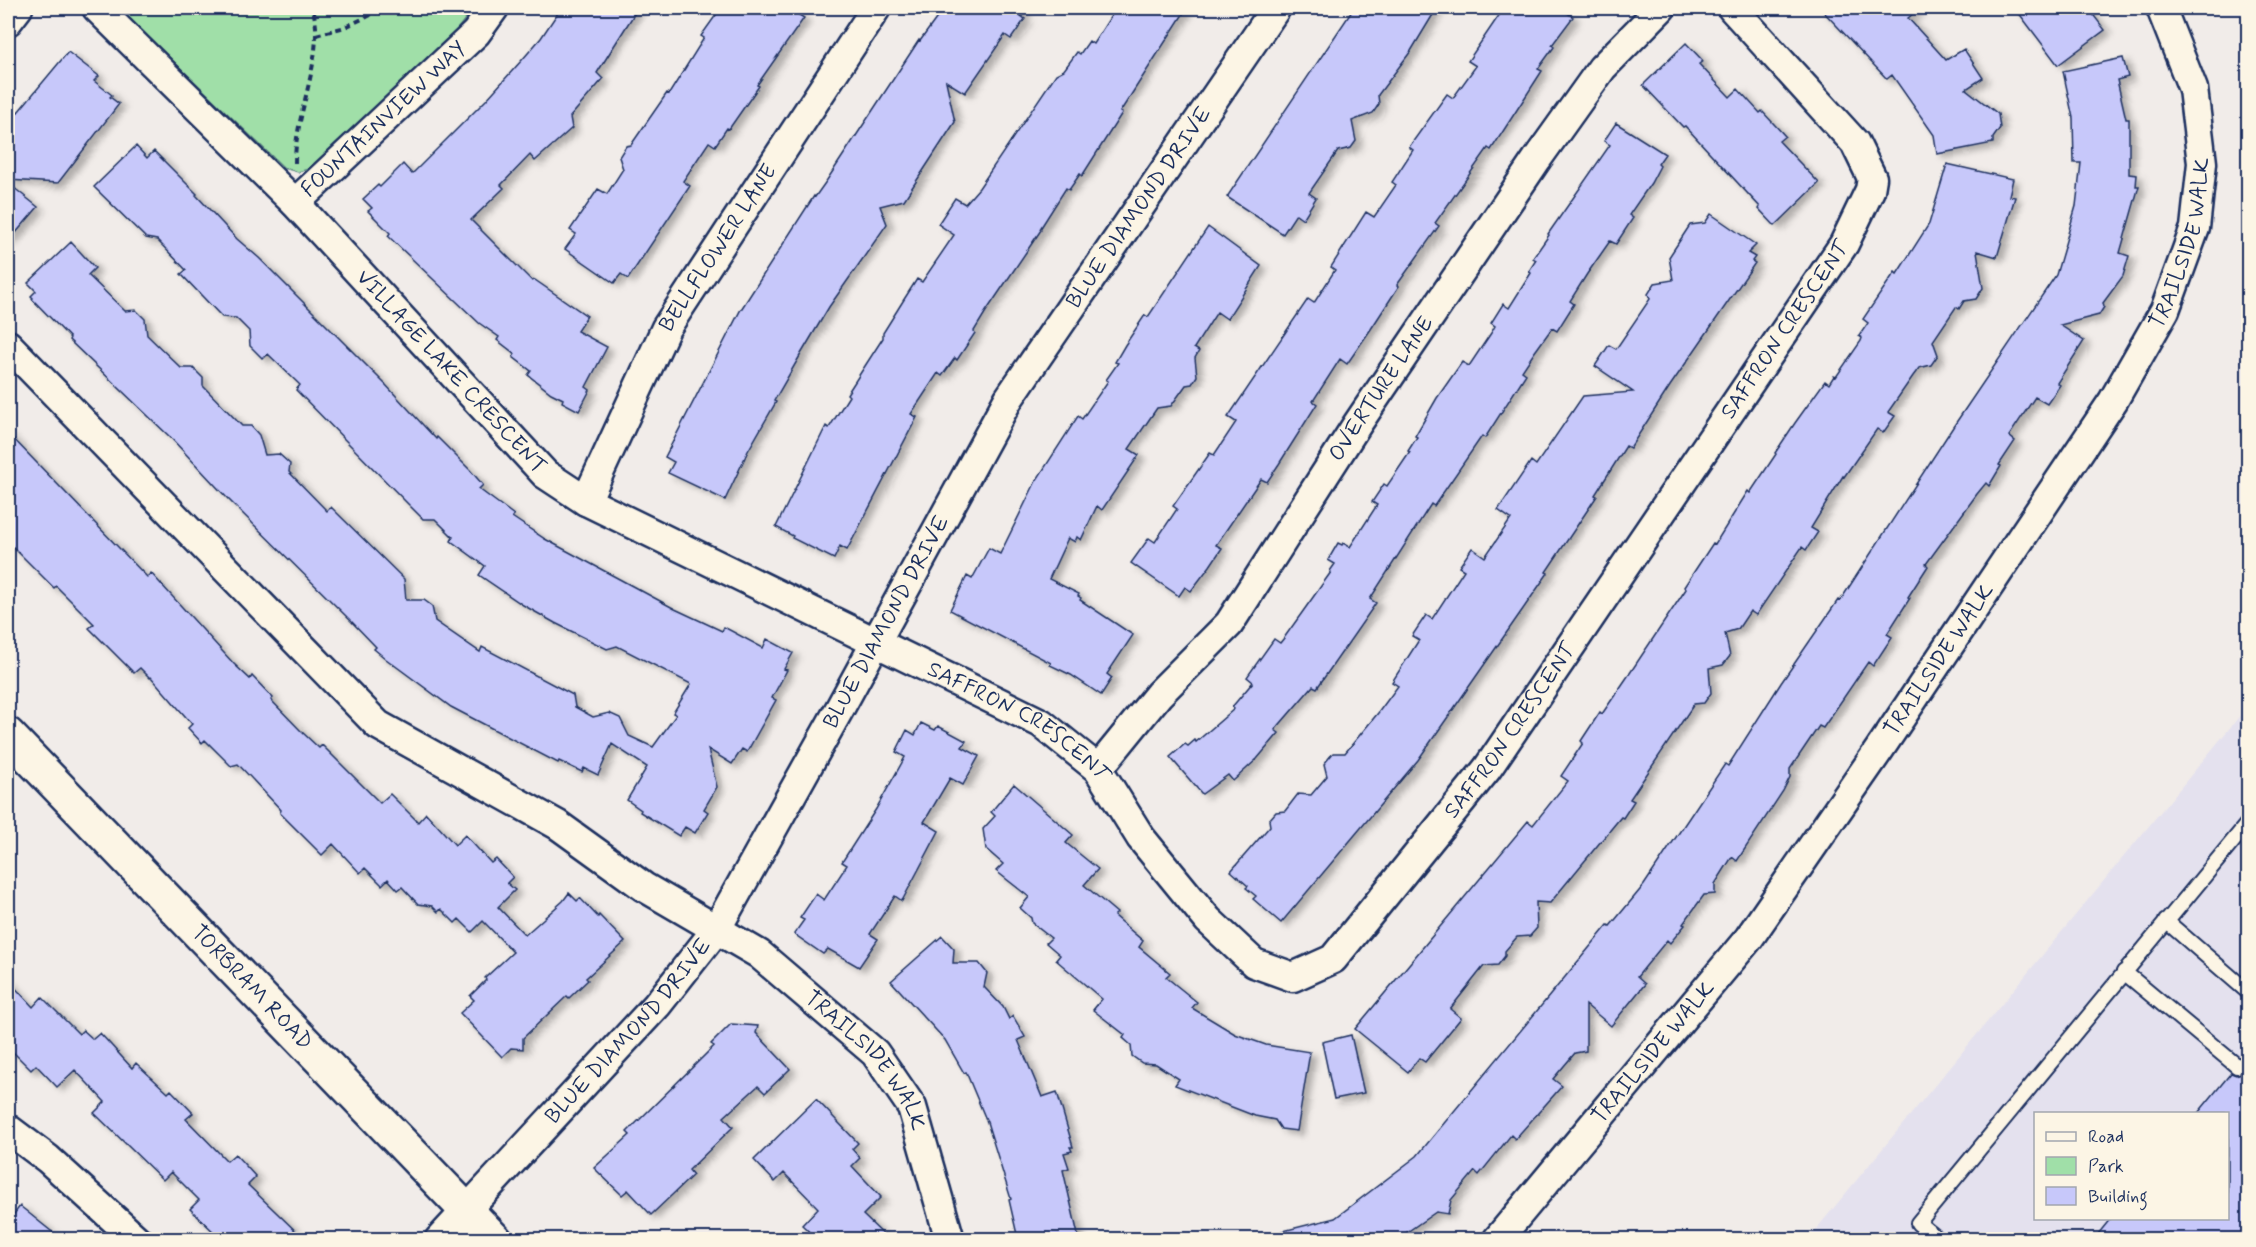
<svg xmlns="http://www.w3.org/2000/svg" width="2256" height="1247" viewBox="0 0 2256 1247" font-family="Mynerve,sans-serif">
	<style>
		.built { fill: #e4e1ee; fill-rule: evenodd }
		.green { fill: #a0dfa8; stroke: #5e8783; stroke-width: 1.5 }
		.building { fill: #c7c8fa; stroke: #1b2f5e; stroke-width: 1.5; filter: url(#shadow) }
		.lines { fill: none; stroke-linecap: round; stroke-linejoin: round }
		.lane-casing { stroke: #1b2f5e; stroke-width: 18 }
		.street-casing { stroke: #1b2f5e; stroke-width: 33 }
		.secondary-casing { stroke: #1b2f5e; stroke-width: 38 }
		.path { stroke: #1b2f5e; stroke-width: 4; stroke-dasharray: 6 4.5; stroke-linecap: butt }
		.lane { stroke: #fcf5e5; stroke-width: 14 }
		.street { stroke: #fcf5e5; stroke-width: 28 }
		.secondary { stroke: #fcf5e5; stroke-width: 33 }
		.labels { text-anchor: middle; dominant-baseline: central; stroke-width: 5; stroke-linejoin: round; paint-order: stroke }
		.street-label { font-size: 22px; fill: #1b2f5e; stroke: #fcf5e5 }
	</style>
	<defs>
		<filter id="shadow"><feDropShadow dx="6" dy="4" stdDeviation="3" flood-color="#0004"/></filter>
	</defs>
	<rect width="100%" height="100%" fill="#f1ece9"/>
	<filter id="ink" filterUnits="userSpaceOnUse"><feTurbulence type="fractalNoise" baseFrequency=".0167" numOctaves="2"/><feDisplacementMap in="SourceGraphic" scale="12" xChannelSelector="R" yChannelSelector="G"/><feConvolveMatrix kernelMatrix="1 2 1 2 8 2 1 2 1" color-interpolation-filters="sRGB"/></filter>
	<g filter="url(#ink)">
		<path class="built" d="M2248,706V1239H1808ZM2036,1114H2228V1218H2036Z"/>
		<path class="green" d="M118,8H474L451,37L312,168L298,172L284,168Z"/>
		<path class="building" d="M561,8H638L597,73L603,79L570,117L572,128L535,161L530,155L501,185L504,188L471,220L532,281L535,280L587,316L577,331L607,347L586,387L590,390L579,411L562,402L563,399L551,393L528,375L531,371L513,357L515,354L497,340L499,337L479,323L388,236L390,233L368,211L372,208L363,199L378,185L380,187L403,164L412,174L486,100L522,60L541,38Z
			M721,8H788L804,18L757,85L759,86L729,129L727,128L715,146L709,142L683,181L690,186L628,279L621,274L614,283L565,249L576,234L570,230L598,189L607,194L623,169L619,157L626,146L631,145L667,93L669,94L704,38L701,36Z
			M944,8H1026L1021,16L1025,19L1011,39L1005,35L965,93L946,81L955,122L904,200L880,206L887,224L829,307L801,354L774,401L776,402L748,451L725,500L668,473L674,462L665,457L740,311L814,196L815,197L827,180L919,40L920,41Z
			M1116,8H1187L1120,112L1122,113L1082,176L1080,174L1069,190L1066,188L1040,229L1041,230L985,313L974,331L975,333L957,360L955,358L942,376L938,373L911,414L917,417L847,550L840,546L834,559L792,538L793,536L776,527L826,426L829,428L849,396L847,394L883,338V333L903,301L917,279L922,282L954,235L938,224L955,198L965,204L979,188L1056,74L1064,70L1077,52L1080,54L1089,41L1093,44Z
			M1354,8H1437L1411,51L1378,95L1379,104L1373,113L1352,121L1356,141L1351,148L1338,151L1309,193L1316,198L1303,219L1296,214L1283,234L1227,197Z
			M1504,8H1560L1573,17L1552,45L1554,47L1538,69L1542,71L1491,150L1488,148L1435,223L1439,226L1397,285L1399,286L1371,329L1347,364L1340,359L1313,401L1317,404L1279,464L1267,482L1261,479L1216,545L1222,548L1210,566L1191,591L1185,587L1179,596L1131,563L1149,538L1155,542L1177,509L1173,506L1210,453L1214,455L1236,422L1228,417L1308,299L1314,303L1335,270L1331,267L1366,212L1374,217L1396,185L1392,182L1413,150L1409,147L1447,94L1453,98L1476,66L1468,61Z
			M1820,8H1920L1908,18L1946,60L1964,49L1983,78L1966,89L1998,114L2000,128L1993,138V143L1937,154L1934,135L1892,75L1887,79Z
			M2015,8H2088L2105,30L2058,65Z
			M1686,43L1703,61L1699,64L1730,97L1738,89L1760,113L1762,111L1785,136L1779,141L1819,183L1775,226L1759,209L1760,207L1685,126L1683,127L1643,85Z
			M68,52L99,76L94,81L112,95L110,97L119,104L58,183L8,180V124Z
			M2123,58L2128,77L2117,80L2126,119H2129V174L2137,175L2136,186H2139L2120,253L2129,256L2123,276L2103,303L2104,307L2099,315L2060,325L2084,341L2057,383L2060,385L2047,404L2035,397L2009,436L2015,441L1999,465L2001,466L1989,486L1986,483L1977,494L1926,564L1928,566L1908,597L1910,598L1887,634L1892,637L1873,666L1868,662L1823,728L1819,726L1790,769V777L1783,791L1737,861L1732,857L1715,884V894L1704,895L1683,924L1685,925L1670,943L1667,940L1637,977L1645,984L1611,1026L1586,1005V1051L1575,1053L1553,1079L1562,1086L1515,1139L1511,1135L1479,1175L1475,1171L1451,1200L1448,1214L1436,1212L1397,1239H1280L1279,1232L1335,1218L1417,1156L1608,925L1610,926L1644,885L1725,764L1728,766L1781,683L1838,600L1840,601L1953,427L2056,275L2076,206L2081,163H2074L2073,118L2063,71Z
			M1616,123L1665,154L1658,164L1660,166L1651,183L1629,215L1633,218L1616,244L1610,241L1587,274L1570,301L1574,304L1557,331L1552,328L1534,353L1522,371L1526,374L1485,438L1482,436L1434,506L1431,504L1370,599L1376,603L1317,688L1313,686L1275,730L1279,733L1257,759L1233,781L1228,775L1202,794L1170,757L1185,744L1188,746L1195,740L1196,742L1234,709L1232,707L1253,682L1247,677L1274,639L1280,643L1284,638L1331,572L1330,571L1335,564L1328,560L1338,543L1342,545L1343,543L1350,547L1377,505L1372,502L1384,484L1387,486L1410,452L1408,451L1417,437L1415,436L1437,398L1462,362L1469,366L1491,333L1495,326L1491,323L1503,304L1509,308L1531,273L1529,271L1536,260L1533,258L1549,235L1548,234L1610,145L1604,141Z
			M136,146L147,158L154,151L197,194L196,195L237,239L259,258L385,384L436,439L437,437L470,470L483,485L479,489L514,515L512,517L545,539L675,609L722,631L724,627L763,648L767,639L793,653L784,669L787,670L772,698L776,700L747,752L742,749L732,764L708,749L717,787L704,809L708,812L695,833L685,827L679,836L640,812L641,810L627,800L647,767L612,744L598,775L584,768L582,772L559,761L558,763L451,707L386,659L374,649L376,647L351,621L228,499L170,437L69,340L70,338L32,299L33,298L31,296L36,291L28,283L71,242L95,268L88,275L125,311L136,310L145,319L147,335L181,368H193L203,378V386L242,426H251L259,435L265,455L279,454L290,464L289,472L327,511L331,507L404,579L406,600H424L432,606L435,621L480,652L482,647L573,695L575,707L593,717L609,713L620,718L629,736L653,747L676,715L673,713L691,684L617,646L607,649L555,623L523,605L479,575L485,566L451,541L453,537L435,519H423L407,503L296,390L300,385L268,354L263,359L250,346L249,331L236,318L222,317L181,274L186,270L157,240L146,238L94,187Z
			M1947,164L2013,179L2009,196L2015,197L1997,257L1977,251L1983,288L1976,299L1964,301L1959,309L1956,307L1933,341L1938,355L1931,365L1919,368L1913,376L1888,412L1895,416L1883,433L1877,429L1844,477L1843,476L1811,528L1818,532L1806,550L1802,547L1756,615L1750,611L1738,629L1725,633L1730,656L1723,665L1709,668L1711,693L1704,703L1694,704L1630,799L1634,801L1623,818L1621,817L1550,903L1536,902L1537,928L1530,936L1517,937L1505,951V956L1498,965L1484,966L1450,1009L1461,1018L1425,1062L1419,1058L1408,1072L1355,1029L1528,821L1533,825L1568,781L1561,776L1583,743L1581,741L1600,712L1602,714L1628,676L1686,589L1684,587L1713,543L1715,544L1748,491L1750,493L1776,454L1775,453L1795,423L1825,381L1829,384L1834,376L1836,377L1861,341L1862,338L1859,336L1868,323L1863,319L1895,272L1897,274L1929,224Z
			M8,183L38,207L8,242Z
			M1711,214L1756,245L1748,253L1755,257L1752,261L1755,263L1670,386L1630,448L1626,446L1595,495L1597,496L1546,572L1548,573L1418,760L1281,923L1253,899L1256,896L1246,888L1248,886L1231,871L1270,826L1269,820L1276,812L1285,811L1298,794L1311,795L1327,776L1324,764L1333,753H1345L1378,713L1398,686L1392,682L1419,640L1412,636L1426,615L1432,619L1464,570L1459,567L1472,548L1485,557L1511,519L1498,510L1531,461L1536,465L1583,396L1633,392L1595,366L1609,345L1616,349L1650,299L1648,294L1655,283L1673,280L1669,257L1690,225L1705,223Z
			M1208,227L1261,266L1227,319L1217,312L1194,348L1199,351L1195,358L1197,376L1192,384L1186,385L1171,406L1157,408L1129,449L1139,455L1102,510L1097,506L1081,540L1077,537L1075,542L1068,538L1049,579L1079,594L1078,596L1081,598L1080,600L1133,635L1107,674L1112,678L1101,695L1071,675L1050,665L1051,663L950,610L967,576L972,579L989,548L1000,554L1036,481L1078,416L1082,419L1108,381L1106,380L1118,363L1115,362L1125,345L1145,315L1148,317Z
			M8,433L147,577L151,573L234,664L250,679L252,676L273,698L271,700L302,732L319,748L322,745L380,803L390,794L418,822L426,813L455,845L465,835L491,863L496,859L513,877L507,883L515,890L498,907L525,935L563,901L569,893L577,901L580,898L598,917L599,915L625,942L586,978L588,980L569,998L567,996L523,1038V1049L511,1048L502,1057L460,1013L474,1000L470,996L486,980L485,978L513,952L483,921L472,932L459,919L455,923L441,909L438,912L432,906L418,904L402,887L398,890L388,879L382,885L365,868L360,873L333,844L322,855L280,813L281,810L238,764L231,766L205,740L202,743L188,728L192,724L151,677L150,678L140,668L134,673L89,628L94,624L56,586L54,588L8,542Z
			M921,723L935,730L938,726L966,741L962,747L979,756L963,785L950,778L924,822L939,831L902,901L895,896L870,934L878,939L859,967L828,949L823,954L794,934L804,920L800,918L816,894L824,900L847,865L842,862L876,809L905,757L896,752L907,730L915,735Z
			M1014,784L1073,835L1066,843L1098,869L1084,885L1117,913L1114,916L1143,941L1139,947L1170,973L1166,977L1197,1002L1192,1008L1235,1034L1266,1045L1310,1052L1297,1131L1281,1129L1275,1120L1255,1116L1175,1085L1179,1079L1156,1064L1142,1063L1132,1056L1131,1045L1123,1038L1125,1035L1093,1010L1102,999L1056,960L1060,955L1046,943L1051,938L1032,923L1031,918L1020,908L1029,897L996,871L1003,864L986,849L983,829L995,816L991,812Z
			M942,936L954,949L953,963H979L987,973L984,987L1003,1007L1009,1019L1013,1016L1025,1037L1018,1040L1042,1097L1057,1092L1073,1147H1070L1072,1151L1064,1153L1069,1168L1063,1170L1079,1239H1018L1009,1200L1011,1199L987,1122L966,1072L964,1073L945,1040L891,981Z
			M8,980L33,1007L42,997L79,1034L83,1030L93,1039L100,1033L132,1068L136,1063L168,1093L171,1090L193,1113L186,1119L227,1161L235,1154L256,1177L248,1185L304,1239H221L190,1209L199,1200L171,1172L163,1180L94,1113L105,1102L75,1070L57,1087L36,1065L31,1070L8,1047Z
			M731,1024L758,1026L756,1033L790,1069L765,1093L758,1086L724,1117L733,1127L689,1170L693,1175L651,1215L628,1190L622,1195L594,1168L630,1135L627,1132L714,1046L711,1044Z
			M1351,1035L1364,1093L1334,1099L1322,1042Z
			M2248,1051V1239H2094L2111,1218H2228V1113H2198L2231,1073L2236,1075L2243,1072L2246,1067L2242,1059Z
			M816,1099L858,1143L852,1149L860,1158L852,1166L881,1197L863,1215L888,1239H817L802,1225L818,1208L784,1173L775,1182L754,1160Z
			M20,1206L41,1223L61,1239H8V1222Z"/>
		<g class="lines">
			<g class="lane-casing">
				<path id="lane" d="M2166,921L2247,991L2248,989
					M2124,972L2237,1066
					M1939,1240L1918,1223L2248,823"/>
			</g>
			<g class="street-casing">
				<g id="street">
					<path id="s1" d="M97,8L295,203L545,474L586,501L1041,723L1098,769L1141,838L1208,920L1254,963L1293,977L1333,959L1487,769L1844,244L1870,190L1872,178L1855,143L1732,8"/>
					<path d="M8,21L18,8"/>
					<path id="s2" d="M295,203L476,33L494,8"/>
					<path id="s3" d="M8,345L378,725L558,825L644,887L759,954L875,1053L912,1107L950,1240"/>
					<path id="s4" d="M586,501L666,328L876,8"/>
					<path id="s5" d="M1098,769L1159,694L1229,624L1358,423L1537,159L1602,68L1661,8"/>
					<path d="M8,1129L48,1159L137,1240"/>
					<path id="s6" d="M439,1240L657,1005L716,930L840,708L1009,398L1276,8"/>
					<path id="s7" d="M1497,1240L1749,938L1879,750L2113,401L2165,310L2195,228L2202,163L2193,89L2161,8"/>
				</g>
			</g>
			<g class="secondary-casing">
				<g id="secondary">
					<path id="s8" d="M8,735L495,1240"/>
				</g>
			</g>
			<path class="path" d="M316,35L345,27L386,8
				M295,163C295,120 315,79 316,35C317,26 314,16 313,8"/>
			<use href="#lane" class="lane"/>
			<use href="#street" class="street"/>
			<use href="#secondary" class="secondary"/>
		</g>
	</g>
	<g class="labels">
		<g class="street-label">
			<text stroke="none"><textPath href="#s2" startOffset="122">FOUNTAINVIEW WAY</textPath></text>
			<text stroke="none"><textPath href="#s6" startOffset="1254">BLUE DIAMOND DRIVE</textPath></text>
			<text stroke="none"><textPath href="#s7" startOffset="1216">TRAILSIDE WALK</textPath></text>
			<text stroke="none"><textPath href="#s4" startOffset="286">BELLFLOWER LANE</textPath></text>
			<text stroke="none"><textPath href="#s1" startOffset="2386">SAFFRON CRESCENT</textPath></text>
			<text stroke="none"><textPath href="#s1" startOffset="508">VILLAGE LAKE CRESCENT</textPath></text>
			<text stroke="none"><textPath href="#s5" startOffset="476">OVERTURE LANE</textPath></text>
			<text stroke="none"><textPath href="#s6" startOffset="768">BLUE DIAMOND DRIVE</textPath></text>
			<text stroke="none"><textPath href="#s7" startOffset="730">TRAILSIDE WALK</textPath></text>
			<text stroke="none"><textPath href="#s1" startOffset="1182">SAFFRON CRESCENT</textPath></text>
			<text stroke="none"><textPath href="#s1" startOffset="1900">SAFFRON CRESCENT</textPath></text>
			<text stroke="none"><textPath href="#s8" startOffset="351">TORBRAM ROAD</textPath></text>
			<text stroke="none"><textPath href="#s6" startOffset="282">BLUE DIAMOND DRIVE</textPath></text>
			<text stroke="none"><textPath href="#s7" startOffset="244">TRAILSIDE WALK</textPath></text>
			<text stroke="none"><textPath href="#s3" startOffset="1128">TRAILSIDE WALK</textPath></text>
		</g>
	</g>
	<rect width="2256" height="1247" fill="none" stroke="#fcf5e5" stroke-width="30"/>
	<rect x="15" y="15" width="2226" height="1217" fill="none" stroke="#1b2f5e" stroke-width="2" filter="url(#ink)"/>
	<rect x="2034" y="1112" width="195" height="108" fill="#fcf5e5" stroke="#a2a6af" stroke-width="1.5"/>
	<rect x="2046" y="1132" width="30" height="9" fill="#fcf5e5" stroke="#a2a6af" stroke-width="1.5"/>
	<text x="2088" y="1142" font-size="18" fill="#1b2f5e">Road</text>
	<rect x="2046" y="1157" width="30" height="18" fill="#a0dfa8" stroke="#a2a6af" stroke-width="1.5"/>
	<text x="2088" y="1172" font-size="18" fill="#1b2f5e">Park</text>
	<rect x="2046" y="1187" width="30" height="18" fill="#c7c8fa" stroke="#a2a6af" stroke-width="1.5"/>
	<text x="2088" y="1202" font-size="18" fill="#1b2f5e">Building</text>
</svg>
